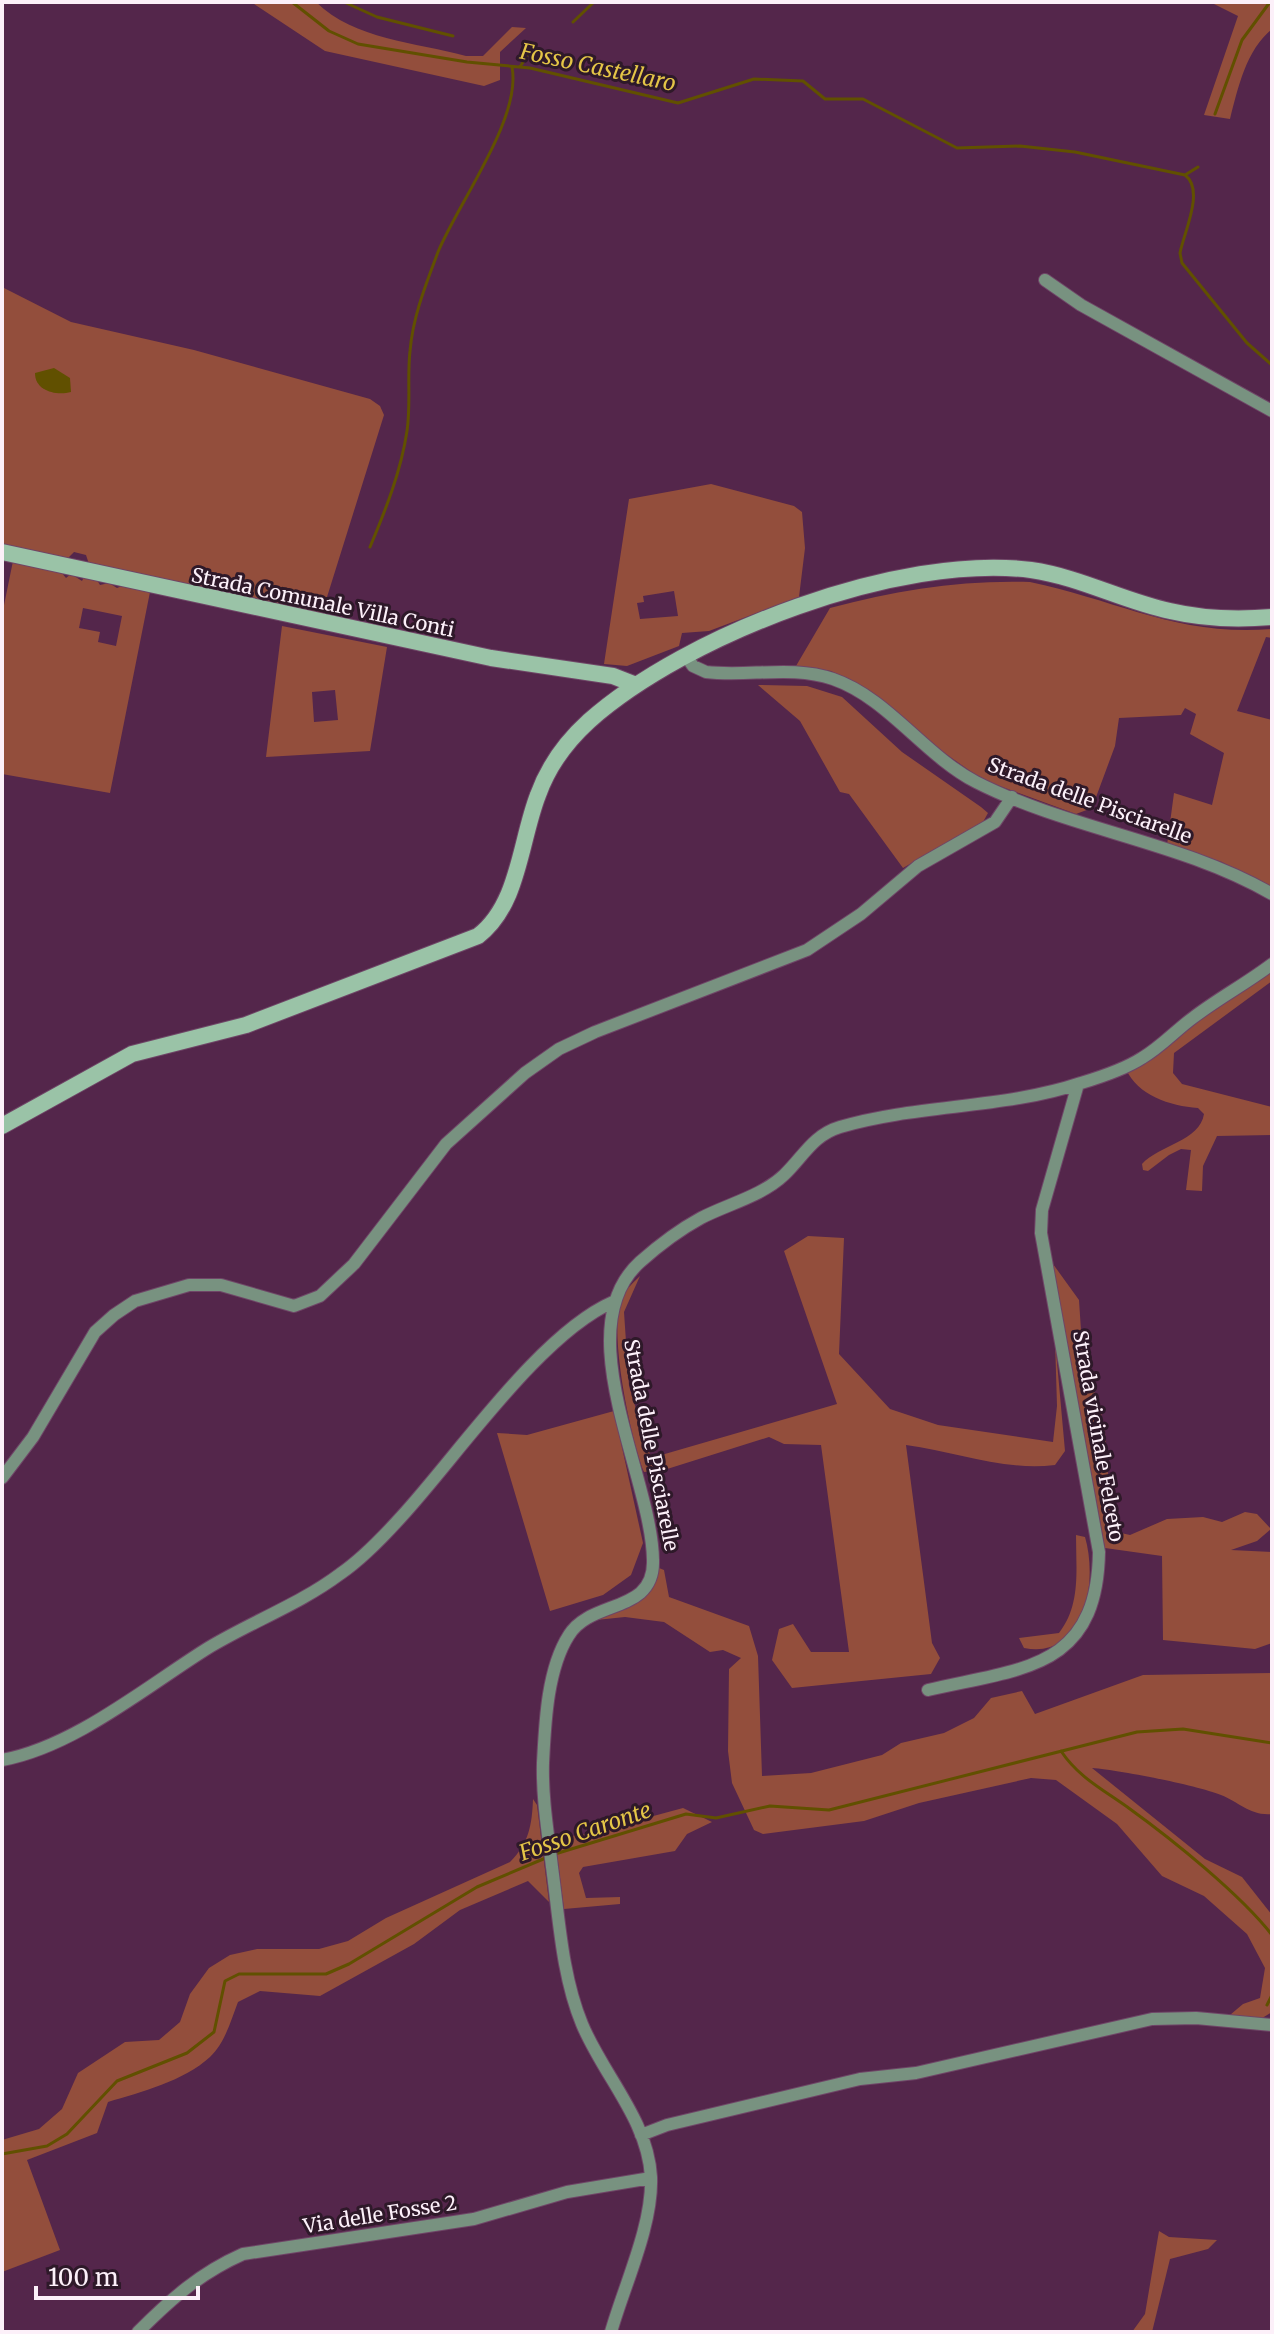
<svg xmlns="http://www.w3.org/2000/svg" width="1274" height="2334" viewBox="0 0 1274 2334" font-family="Merriweather,serif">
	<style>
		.green { fill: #934e3c; fill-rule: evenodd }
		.water { fill: #615000 }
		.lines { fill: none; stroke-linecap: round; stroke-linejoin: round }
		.stream { stroke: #615000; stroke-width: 3 }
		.street-casing { stroke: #6f4667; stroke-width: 14 }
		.secondary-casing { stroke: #6f4667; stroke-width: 18 }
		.street { stroke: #789280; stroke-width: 12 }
		.secondary { stroke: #9ac3a7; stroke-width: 16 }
		.labels { text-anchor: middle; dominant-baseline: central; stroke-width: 6; stroke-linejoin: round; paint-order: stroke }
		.street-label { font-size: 20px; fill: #fcf0f9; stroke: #2e1929 }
		.water-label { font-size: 22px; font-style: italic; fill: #e4c547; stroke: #2e1929 }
	</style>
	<rect width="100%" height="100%" fill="#54264b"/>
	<path class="green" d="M251,2H316C355,40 415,42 466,56H483L512,27L526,28L500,52V80L484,86L325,51Z
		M1210,2H1272V29C1246,50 1238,88 1230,119L1204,115L1238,16Z
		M2,287L71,322L194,350L370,399L380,406L384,415L322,613L89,564L86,555L74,552L68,558L2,545Z
		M711,484L794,506L802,512L805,548L799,597L709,631L682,633L679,646L627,666L604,664L629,499ZM674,591L678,616L640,619L637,603L644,602L643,596Z
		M13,561L61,572L66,578L71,574L82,581L84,577L97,580L100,585L109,583L117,588L122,586L150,592L110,793L2,774V615ZM83,608L122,616L116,646L98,642L100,632L79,628Z
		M1030,582C1117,600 1179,637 1272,629V638L1266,637L1237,711L1272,720V890L1222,862L1167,845L1174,793L1212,805L1224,753L1190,734L1196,714L1185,708L1181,715L1119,718L1115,746L1092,808L1076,814L983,780L926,740L871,693L831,671L796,666L830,608C897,590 960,580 1030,582Z
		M282,626L387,647L370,751L266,757ZM335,690L338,720L314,722L312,692Z
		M758,685L807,686L842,697L902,752L981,807L988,813L983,822L903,868L849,794L840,792L800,721Z
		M1272,971V981L1174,1053L1173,1073L1182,1084L1272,1107V1135L1217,1136L1203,1166L1202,1191L1186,1190L1191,1150L1181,1149L1169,1155L1148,1171L1143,1170L1142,1164C1159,1145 1200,1141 1204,1114L1198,1108C1170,1106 1137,1095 1126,1069Z
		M808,1236L844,1238L839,1354L890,1409L938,1425L1053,1442L1057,1406L1055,1340L1065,1451L1055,1465C1003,1471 957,1452 906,1445L932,1643L940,1658L931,1674L792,1688L772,1660L779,1629L793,1624L811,1652H849L821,1445L784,1444L769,1437L664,1470L644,1472C631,1441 606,1323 623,1295C627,1288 634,1282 640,1276L624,1312L629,1386L651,1458L837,1404L784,1251Z
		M1053,1264L1079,1300L1084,1376L1098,1398L1105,1432L1112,1531L1130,1535L1167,1519L1203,1517L1222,1522L1245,1512L1257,1514L1271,1529L1257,1541L1231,1550L1272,1552V1643L1255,1649L1163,1640L1162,1556L1105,1548Z
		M614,1411L643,1543L631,1575L603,1595L550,1611L497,1433L527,1435Z
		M1076,1535L1085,1537C1098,1581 1086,1660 1024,1648L1019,1638L1059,1633C1081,1605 1076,1570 1076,1535Z
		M659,1568L664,1570L669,1597L749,1626L758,1656L762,1776L811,1773L882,1755L901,1743L944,1733L974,1718L991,1698L1022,1691L1035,1714L1143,1675L1272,1673V1814C1250,1816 1239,1802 1221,1795C1196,1785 1119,1770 1092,1768L1205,1859L1242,1877L1272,1915V2012L1259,2020L1230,2015L1243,2004L1260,1998L1265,1968L1247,1934L1204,1896L1162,1876L1117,1824L1056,1780L1031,1778L919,1803L864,1821L763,1834L754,1830L732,1783L728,1751L729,1669L741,1658L723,1650L710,1652L664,1622L625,1617L596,1620C627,1609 651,1602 659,1568Z
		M533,1799L537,1805L549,1902L528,1881L460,1910L414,1944L320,1996L260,1991L238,2002C231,2020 225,2043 210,2057C184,2081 141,2092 108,2102L97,2133L27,2160L60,2250L2,2272V2140L39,2129L62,2109L78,2073L125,2042L159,2040L180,2022L190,1994L209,1968L230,1955L257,1949H319L348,1941L386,1918L510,1862C529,1843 532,1825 533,1799Z
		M683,1808L712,1822L687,1834L675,1851L583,1867L579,1873L586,1898L620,1897V1904L564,1909L555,1838L587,1834Z
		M1159,2231L1169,2237L1217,2240L1208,2249L1170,2259L1152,2332H1132L1145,2314Z"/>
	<path class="water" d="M54,368L70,378L71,392C56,396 35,391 35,373Z"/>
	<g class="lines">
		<path class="stream" d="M292,2L329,31L358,44L467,62L530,68L678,103L754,79L803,81L825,99H863L957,148L1020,146L1075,152L1185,175C1205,190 1184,232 1180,253L1182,263L1247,343L1272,365
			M344,2L377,17L453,36
			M573,22L594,2
			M520,67L534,44
			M1215,114L1242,40L1270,2
			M1185,175L1198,167
			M370,547C386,509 401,471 407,431C411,404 407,378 410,351C413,316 426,284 438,252C458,203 522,118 512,67
			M1061,1751C1079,1778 1104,1790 1130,1809C1173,1840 1241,1895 1272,1935
			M555,1854L686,1814L716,1818L770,1806L829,1810L1137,1732L1183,1729L1272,1743
			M1267,2005L1272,1995
			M2,2154L47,2146L67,2134L117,2081L187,2053L214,2032L225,1981L239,1974H326L349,1964L477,1887L548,1857"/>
		<g class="street-casing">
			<path id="street" d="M1045,280L1081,305L1272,411
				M686,656L693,666L706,672C748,677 792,665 833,679C888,698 924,755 976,782C1070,830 1180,841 1272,894
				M2,1478L33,1437L95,1332L114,1315L135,1301L189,1285H221L294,1306L320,1296L354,1264L446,1144L525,1073L559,1049L595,1032L807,950L861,914L918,866L995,822L1012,797
				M928,1690C1022,1668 1097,1670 1099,1552L1041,1233L1042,1210L1078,1084
				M2,1760C74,1747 147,1686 208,1648C251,1622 300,1604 340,1574C362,1559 384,1536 402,1516C458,1455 540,1334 613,1302
				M641,2135L667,2125L860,2079L916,2073L1152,2019L1196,2018L1272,2025
				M138,2332C171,2299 200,2273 243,2254L474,2219L567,2192L651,2178
				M611,2332C624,2286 653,2225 651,2177C648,2120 603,2075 582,2024C562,1976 559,1918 552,1867C548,1833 542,1798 543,1763C545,1724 547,1669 569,1635C591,1599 655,1614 653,1560C652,1477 566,1329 640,1262C658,1246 679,1230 701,1218C728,1204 762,1196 784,1175C803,1157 813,1135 840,1127C918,1104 1004,1109 1081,1083C1101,1077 1125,1069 1142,1058C1161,1047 1176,1030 1194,1017C1219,998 1247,983 1272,964"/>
		</g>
		<g class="secondary-casing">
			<path id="secondary" d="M2,552L491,658L613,676L636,685
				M2,1126L132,1054L246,1025L478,936C519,905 520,841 538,795C548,767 567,741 589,721C687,634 900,553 1031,570C1080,577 1123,601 1170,611C1204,619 1237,620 1272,617"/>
		</g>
		<use href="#street" class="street"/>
		<use href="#secondary" class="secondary"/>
	</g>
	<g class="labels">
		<g class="street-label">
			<text transform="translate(323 602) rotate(12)">Strada Comunale Villa Conti</text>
			<text transform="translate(1090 800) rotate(20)">Strada delle Pisciarelle</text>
			<text transform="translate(1099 1436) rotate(80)">Strada vicinale Felceto</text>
			<text transform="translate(652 1445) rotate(79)">Strada delle Pisciarelle</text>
			<text transform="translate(380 2214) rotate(-9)">Via delle Fosse 2</text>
		</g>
		<g class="water-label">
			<text transform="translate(598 67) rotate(12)">Fosso Castellaro</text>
			<text transform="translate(585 1831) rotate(-19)">Fosso Caronte</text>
		</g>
	</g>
	<rect width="1274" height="2334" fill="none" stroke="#fcf0f9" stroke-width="8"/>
	<path d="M36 2286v12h162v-12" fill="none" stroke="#fcf0f9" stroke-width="4"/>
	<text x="48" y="2286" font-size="24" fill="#fcf0f9" stroke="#2e1929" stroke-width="6" paint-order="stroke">100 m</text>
</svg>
